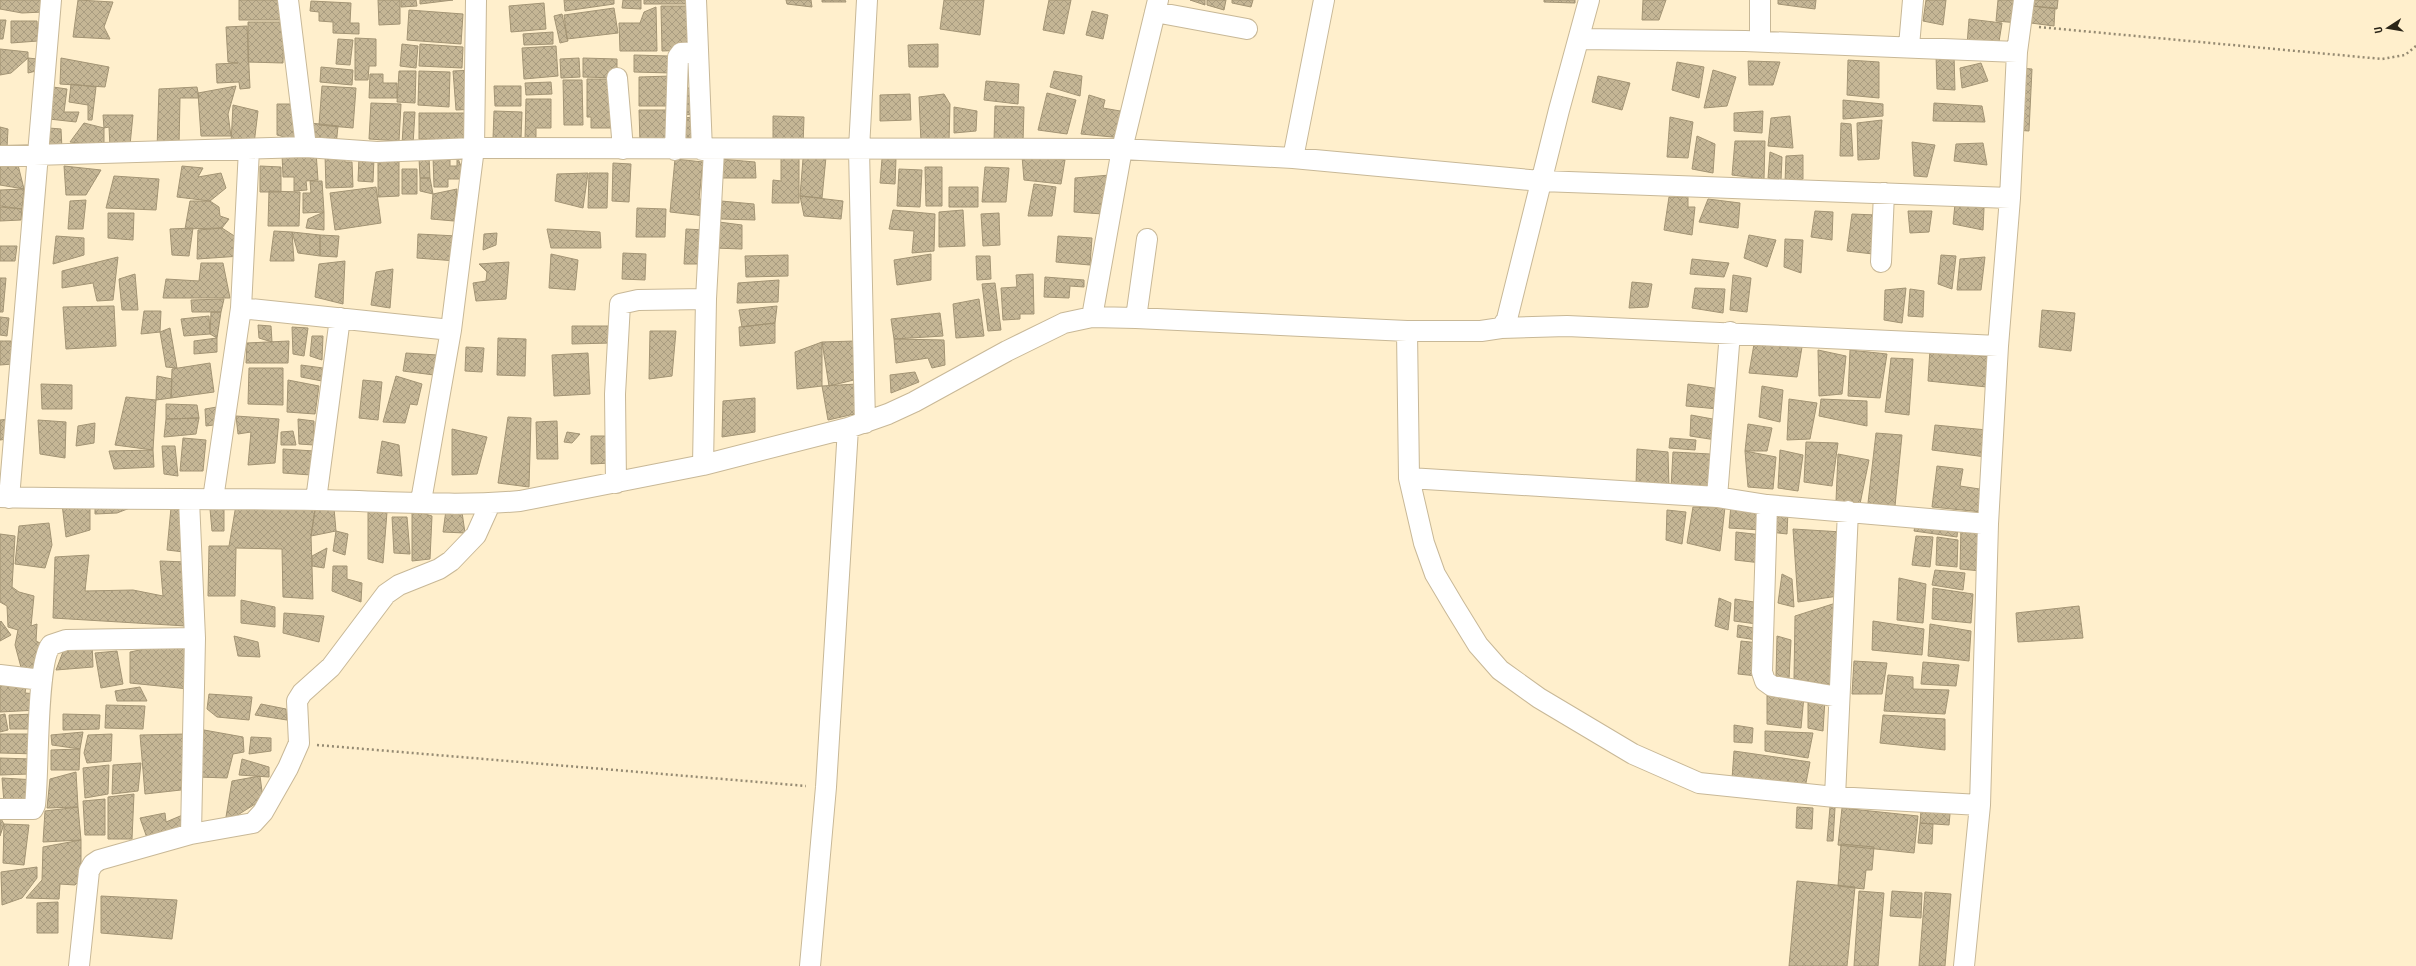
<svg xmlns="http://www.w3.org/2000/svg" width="2416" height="966" viewBox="0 0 2416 966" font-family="'Roboto Condensed',sans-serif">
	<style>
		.building { fill: url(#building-cross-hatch); stroke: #a39474 }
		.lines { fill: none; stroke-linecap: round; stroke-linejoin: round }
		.minor-casing { stroke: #c8b897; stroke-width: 22 }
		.path { stroke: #958a72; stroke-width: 2.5; stroke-dasharray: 2 3; stroke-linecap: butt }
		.minor { stroke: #fff; stroke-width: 20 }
	</style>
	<defs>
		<pattern id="building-cross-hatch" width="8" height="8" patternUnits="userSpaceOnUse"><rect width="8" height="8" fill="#c5b695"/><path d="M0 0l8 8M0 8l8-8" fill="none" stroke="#a99c80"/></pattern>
	</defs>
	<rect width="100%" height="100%" fill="#ffefcc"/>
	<path class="building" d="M0,0H45L43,12L22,13L0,9Z
		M78,0L113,2L104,27L110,39L73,37Z
		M239,0H282V20H239Z
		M378,0H400V24L379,25Z
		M401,0H416L417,6L401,7Z
		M420,0H453L420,4Z
		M564,0H614V4L565,11Z
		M623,0H641V9L622,8Z
		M644,0H690V4H644Z
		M786,0H811L812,7L787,4Z
		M822,0H845L846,2H822Z
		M944,0H984L980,35L940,29Z
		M1049,0H1071L1064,34L1043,30Z
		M1190,0H1205V5Z
		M1207,0H1226L1224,10L1207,5Z
		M1232,0H1253L1251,7L1232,3Z
		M1544,0H1575V3L1544,2Z
		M1643,0H1666L1659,20H1642Z
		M1778,0H1816L1815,9L1778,4Z
		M1926,0H1946L1943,25L1923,21Z
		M1998,0H2021L2019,23L1996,21Z
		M2033,0H2058L2057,9L2032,6Z
		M311,1L351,3L350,23H359V34L333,33V22L319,21V12L310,11Z
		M544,3L546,29L511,32L509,6Z
		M661,6H691L692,50L662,51Z
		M2032,6L2055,8L2054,26L2031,23Z
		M656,7L657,51H620L619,23H640L644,12Z
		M614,8L618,33L567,39L564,15Z
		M409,10L463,14L461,44L407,40Z
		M1092,11L1108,15L1103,39L1086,35Z
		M562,14L568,41L560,43L554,16Z
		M1969,19L2002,23L1998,48L1967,45Z
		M0,20H6L3,39H0Z
		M11,21H37L38,41L11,43Z
		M248,22H284L283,63L248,62Z
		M247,26L250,88L240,89L239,82L217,83L216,64L238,63L228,62L226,27Z
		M553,32V44L524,45L523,34Z
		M355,38L376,39V66H369L368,80H355Z
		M338,39L353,40L350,65L336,64Z
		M402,44L418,46L416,68L400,66Z
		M420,44L463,47L462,68L419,66Z
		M938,44V67H909L908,45Z
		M556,46L558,76L524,79L522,48Z
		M0,49L28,52V58L11,73L0,75Z
		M634,55L668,56L672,73L634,72Z
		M1936,55H1954L1955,90L1937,89Z
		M28,58L37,59L36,71L28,73Z
		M61,58L109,67L105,87L60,84Z
		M579,58L580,77L561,78L560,59Z
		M583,58L617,59V78L583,77Z
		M1848,60L1879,62V98L1847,95Z
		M1748,61L1780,62L1773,85H1749Z
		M1677,62L1704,67L1699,98L1672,90Z
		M1981,63L1988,81L1962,88L1960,68Z
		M321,67L353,70L352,85L320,82Z
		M2018,68L2032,69L2029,131L2015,130Z
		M474,70L477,109L456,110L453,71Z
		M1713,70L1736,77L1727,106L1704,108Z
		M399,71H416L415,103L397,102Z
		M419,71L450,72L449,107L418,105Z
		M1054,71L1082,76L1080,96L1050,87Z
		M370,74H383V83H397V98H369Z
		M672,76L673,106H639V77Z
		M1598,76L1630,83L1622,110L1592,102Z
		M587,79H610L611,128H591V117H587Z
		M563,80H582L583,125H564Z
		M986,81L1019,84L1018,104L984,100Z
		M551,82L552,94L526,95L525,83Z
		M71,84L96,87L92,120H88V105L69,102Z
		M236,86L228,114L231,136H201L198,93Z
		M322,86L356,88L353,128L319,125Z
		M494,86H521V106H495Z
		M53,87L67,89L64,112H79L76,122L49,119Z
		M197,87L199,98H180L179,146L157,149L159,89Z
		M697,87L700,114L681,115L679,89Z
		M1047,93L1076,100L1067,134L1038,130Z
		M910,94L911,120L880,121V95Z
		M944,94L950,104L949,142L921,143L919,97Z
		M1089,95L1105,100L1103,108L1126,112L1123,138L1081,134Z
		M526,99H551V128H536V140H525Z
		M1843,100L1883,104V116L1843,119Z
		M371,103L401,104L399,141L369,139Z
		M1934,103L1982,106L1985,122L1933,121Z
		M277,104H295V140L277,135Z
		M233,105L258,111L254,144L231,143Z
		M995,106L1024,107L1023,143L994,141Z
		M954,107L977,111L976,131L954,133Z
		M639,110H671L672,142L640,143Z
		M494,111L522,112L521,139H493Z
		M1763,111L1762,133L1734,131V113Z
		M404,112H415L413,145L402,144Z
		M419,113H465V140L419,139Z
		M103,115H133L130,145L110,147L109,127L104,128Z
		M773,116L804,117L803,146L773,145Z
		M1790,116L1793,148L1768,146L1771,118Z
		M696,117L697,137L683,138L682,118Z
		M1670,117L1693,122L1688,158L1667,157Z
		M1882,120L1879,159L1858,160L1857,123Z
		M84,123L104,128V146L70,142Z
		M310,123L338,126L336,146L308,143Z
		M1841,123L1851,124L1853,156H1840Z
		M0,127L8,129L7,148H0Z
		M49,128L61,129L62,149L47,151Z
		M1697,136L1715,144L1713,173L1692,169Z
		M1735,141H1765L1764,179L1732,175Z
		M1912,142L1935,145L1927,177L1914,176Z
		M1983,143L1987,165L1954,161L1956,144Z
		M316,152L318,180L306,181L307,190L294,191V177H283L282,154Z
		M1770,152L1782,157L1781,180L1768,178Z
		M345,154V162H352L353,187L326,188L325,155Z
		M1803,155V179L1785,183L1786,156Z
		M433,156H450V166H457V156L466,179H448V187H434Z
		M781,156H799V203H772L773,180L781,181Z
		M1022,156L1065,160L1061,184L1024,180Z
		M359,157L374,158L373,182L358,181Z
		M429,157L430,178H420L419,158Z
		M826,157L822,198L800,196L803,159Z
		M675,159L703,162L699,199L707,200L705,216L670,212Z
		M720,159L755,162L756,178H717Z
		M882,159H896L895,184L880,183Z
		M378,161H399V196L378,197Z
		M0,163L18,165L24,189L0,185Z
		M613,163L631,164L629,202L612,201Z
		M64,166L101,170L86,195H66Z
		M182,166L203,168L198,177L221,173L226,188L210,201L177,197Z
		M260,166L281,167V192H260Z
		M925,167H942V206H926Z
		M985,167L1009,168L1006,202H982Z
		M402,169H417V194H402Z
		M899,169L922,170L920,207L897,206Z
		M588,173L583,208L555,201L557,174Z
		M589,173H608L607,208H588Z
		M1110,175L1103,214L1074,212L1075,178Z
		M114,176L159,179L156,210L106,208Z
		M420,178H430L433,194L420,191Z
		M310,181H322L324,212L303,213V193H311Z
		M1034,184L1056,187L1052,216H1028Z
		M376,187L381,223L335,230L330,193Z
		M949,187H978V207H949Z
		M24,189L22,209L0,206V190Z
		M457,189L454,221L431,219L433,194Z
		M269,191L300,192L299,226H268Z
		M800,196L843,201L841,219L804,216Z
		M1669,197H1688V207H1695L1692,235L1664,230Z
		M1708,199L1740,203L1738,228L1699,222Z
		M86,200L83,229H68L70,201Z
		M190,201H210L219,207L220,216L229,219L222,228L185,229Z
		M721,201L754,204L755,220L721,219Z
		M1955,204L1984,208L1983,230L1953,224Z
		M0,207L22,209L21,220L0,221Z
		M637,208L666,209L665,237H636Z
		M893,210L935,214L934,251L912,253L914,231L889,229Z
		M963,210L965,246L939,247V212Z
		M1815,211L1833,212L1832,240L1811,237Z
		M1908,211H1932L1929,232L1910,233Z
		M324,212V230L306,228L308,219Z
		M108,213H134L133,240L108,238Z
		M999,213L1000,245L983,246L981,214Z
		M1852,214L1876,215L1873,254L1847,251Z
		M719,222L742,225V249L714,248Z
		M193,228L189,256L172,255L170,229Z
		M222,228L239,239L241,256L197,259L198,230Z
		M547,229L600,232L601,248H551Z
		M686,229L705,230L699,246L698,264H684Z
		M274,231L292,232L294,261H270Z
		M292,232L320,235V256L298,253Z
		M497,233L496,245L483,250L484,234Z
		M418,234L457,236L456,261L417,258Z
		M320,235L339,236L337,257L320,256Z
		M1749,235L1776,240L1767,267L1744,258Z
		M56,236L84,238V255L53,264Z
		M1058,236L1092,238L1090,265L1056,262Z
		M1785,239L1803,240L1801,273L1784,267Z
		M0,246H17L15,261H0Z
		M623,253L646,254L645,280L622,279Z
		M551,254L578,260L575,290L549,288Z
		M931,254V280L897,285L894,260Z
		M788,255V276L746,277L745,256Z
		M1941,255L1956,256L1952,289L1938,284Z
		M976,256H990L991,279L977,280Z
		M118,257L113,300L97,301L93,283L62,288V271Z
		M1985,257L1981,290H1957L1960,259Z
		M1692,259L1729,263L1724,277L1690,274Z
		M345,261L343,304L315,297L319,264Z
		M509,262L506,299L476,301L473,283L486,281L487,272L479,264Z
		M201,263H223L230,298H163L166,279L199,281Z
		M393,269L390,308L371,305L376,272Z
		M135,274L138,310H122L119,279Z
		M1033,274L1034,314H1020V319L1003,320L1001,288L1017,287L1016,275Z
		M1733,275L1751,278L1747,312L1730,310Z
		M1045,277L1084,280V287L1070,286L1069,298L1044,297Z
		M0,278H6L3,312H0Z
		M779,280L778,302L737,303L738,283Z
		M1632,282L1652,284L1648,307L1629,308Z
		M995,283L1001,330L988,331L982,284Z
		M1695,288L1725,289L1723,313L1692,308Z
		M1906,288L1902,323L1884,320L1885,290Z
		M1910,289L1924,291L1923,317L1908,316Z
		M224,299L221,312H192L191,300Z
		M979,299L984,336L956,338L953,304Z
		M114,306L116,346L66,349L63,307Z
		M777,306L775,323L742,327L739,310Z
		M2042,310L2075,313L2071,351L2039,347Z
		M144,311H161L160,332L141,334Z
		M211,312H221L217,338L210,334Z
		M940,313L943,336L894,339L891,319Z
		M209,316L210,334L184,336L181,319Z
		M0,317L9,318L7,336L0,335Z
		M775,323V343L740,346L739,327Z
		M258,325L271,326L272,342L259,338Z
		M572,326H611V343L572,344Z
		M292,327L308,328L304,356L293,354Z
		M170,328L177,368L166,367L160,332Z
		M650,331H676L672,376L649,379Z
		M312,336H323L322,360L310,356Z
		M217,338V352L194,354V341Z
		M498,338L526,339L525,376L497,375Z
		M894,339L944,340L945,365L932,368L928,358L896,363Z
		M0,341H11L13,364L0,365Z
		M289,341L288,363H246L247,343Z
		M855,341L858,379L829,386L822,342Z
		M822,342V386L797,389L795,352Z
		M1754,344L1802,347L1797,377L1749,373Z
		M466,347L484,348L482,372L465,371Z
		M1930,349L1989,357L1987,387L1928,381Z
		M1818,350L1846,356L1842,394L1819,396Z
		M1850,350L1887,354L1880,398L1848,396Z
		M406,353L437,355L434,375L403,371Z
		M588,353L590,394L554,396L552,355Z
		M1891,358L1913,359L1909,415L1885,412Z
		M210,363L214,392L171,398L172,369Z
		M301,365L323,368L322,381L301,377Z
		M249,368H283V405L248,404Z
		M915,372L919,382L891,393L890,375Z
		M157,376L172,379L171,398L156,400Z
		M396,376L422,384L417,405L410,404L405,423L383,422Z
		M288,380L319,386L315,414L287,412Z
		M363,380L382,382L378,420L359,418Z
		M41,384L72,385V409H42Z
		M857,384L859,413L828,420L822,386Z
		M1688,384L1720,389L1718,409L1686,406Z
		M1762,386L1783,390L1780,422L1759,417Z
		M126,397L156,400L153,450L115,445Z
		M755,398V432L722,437L723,401Z
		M1789,399L1817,403L1810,439L1787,440Z
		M1821,399L1867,401V426L1819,416Z
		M166,404L197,405L199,418L166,419Z
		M223,406L221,424L206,426L205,409Z
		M1691,415L1718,420L1716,440L1690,436Z
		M236,416L279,419L275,463L248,465L251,432L238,434Z
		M508,417L531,418L529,487L498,483Z
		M199,418L196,434L164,437L166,419Z
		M10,419L7,439L0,440V420Z
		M298,419L314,421V445L299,444Z
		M38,420L66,422L65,458L40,454Z
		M557,421L558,459H537L536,422Z
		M95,423L94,443L76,446L78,426Z
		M1748,424L1772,428L1767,451H1745Z
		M1935,425L1987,430L1986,457L1932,450Z
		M452,429L487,437L477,474L452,475Z
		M293,431L296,445H281V432Z
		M567,432L580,434L572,443L564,442Z
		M1876,433L1902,435L1895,506L1868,503Z
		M591,436H611V463L591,464Z
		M183,438L206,440L203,471H180Z
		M1670,438L1696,440L1695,450L1669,448Z
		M382,441L399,445L402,476L377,473Z
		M1806,442L1838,443L1832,486L1804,482Z
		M162,446H175L178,476L164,474Z
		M283,449L314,451L311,475L283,473Z
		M1637,449L1668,452L1669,488L1636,485Z
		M153,450L154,467L114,469L109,451Z
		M1780,450L1803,455L1798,491L1778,488Z
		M1745,451L1776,457L1773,489L1748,487Z
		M1673,452L1710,454L1709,490L1671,488Z
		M1838,454L1869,460L1860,504L1836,501Z
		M1937,466L1963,469L1960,486L1986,490L1982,512L1932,507Z
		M62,504L90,506V530L66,537Z
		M1731,504L1762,509V530L1729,528Z
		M95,505L135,506L117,513L95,514Z
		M236,505L291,506L315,510L311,536L313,599L283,597L282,549L236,548L235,596H208L209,546H229Z
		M183,507L184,552L167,550L171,508Z
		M1693,507H1725L1720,551L1687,543Z
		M334,508L336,531L311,536L315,510Z
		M210,509H224V531H212Z
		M412,510L432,516L430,559L412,561Z
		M446,510L462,512L465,533L443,532Z
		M1667,510L1686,512L1682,544L1666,540Z
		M1772,510L1788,511L1787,534L1770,532Z
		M368,511L387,512L383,563L368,559Z
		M392,517H407L410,554L394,553Z
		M1916,521L1958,526L1957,537L1914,531Z
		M49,523L52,545L45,568L15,564L19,526Z
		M1961,526L1984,530L1981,571L1960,569Z
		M1793,529L1842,532L1838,596L1798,602Z
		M336,531L348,534L345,555L333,551Z
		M1736,532L1762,535L1761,563L1735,560Z
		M0,534L15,536L12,587L19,592L34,596L31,626L37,624L36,641L44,645L41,672L22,671L15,645L18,630L8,627L7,606L0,602Z
		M1916,536L1933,537L1930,567L1912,565Z
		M1937,537L1958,540L1957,567L1936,565Z
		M327,548L324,568L312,566V556Z
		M89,555L85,591L133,590L163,596L160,561L187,562L186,626L53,618L55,557Z
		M333,566H347V579L362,583L361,602L332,591Z
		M1935,570L1965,573L1963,590L1932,585Z
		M1782,574L1792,579L1794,607L1778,603Z
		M1899,578L1926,584L1923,623L1897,620Z
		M1933,588L1973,594L1971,623L1932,619Z
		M1719,598L1731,603L1728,630L1715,626Z
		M1735,599L1760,603L1757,624L1734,621Z
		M241,600L275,607V627L241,623Z
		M1839,602L1836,686L1794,679L1795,616Z
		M2079,606L2083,638L2018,642L2016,613Z
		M284,613L324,616L319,642L283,633Z
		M1,621L11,635L0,641V622Z
		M1873,621L1924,629L1922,655L1872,650Z
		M1930,624L1971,631L1969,661L1928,656Z
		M1738,625L1759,629L1757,640L1737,637Z
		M234,636L258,642L260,657L238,656Z
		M1777,636L1791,640L1789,680L1776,676Z
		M1741,641L1759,643L1757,676L1738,674Z
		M92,642L93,667L56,670L66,644Z
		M186,645L189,689L130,683V652L154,647Z
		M117,651L123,684L101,688L95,653Z
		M1854,661L1887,663L1882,694H1852Z
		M1923,662L1959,665L1956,686L1921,684Z
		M1888,675L1913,677V689L1949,690L1945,714L1884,711Z
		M0,679L27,681L25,693L38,694V710L0,712Z
		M140,687L147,701H117L115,691Z
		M1767,688L1804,696L1801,728L1767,724Z
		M209,694L252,697L249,720L217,717L207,709Z
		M1808,697L1825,699L1823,731L1808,728Z
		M261,704L286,709L287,720L255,715Z
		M106,705L145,706L143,729L105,728Z
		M5,714L8,730L0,732V715Z
		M36,714L35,729H10L9,715Z
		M63,714L100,715L99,729L63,730Z
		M1883,715L1945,719V750L1880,743Z
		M1734,725L1753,728L1752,743L1734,742Z
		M204,730L243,737L244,752L233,754L227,778L198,777Z
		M1765,731L1813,733L1808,758L1765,751Z
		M83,732L80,749L52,745L51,735Z
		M0,734H39L38,754L0,753Z
		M112,734L111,761L87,763L84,753L88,735Z
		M186,734L181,790L145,794L140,735Z
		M251,737L271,738V751L249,754Z
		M80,749L79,770H51V750Z
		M1734,751L1810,762L1805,788L1732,779Z
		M0,758L31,759L29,774L0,775Z
		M242,759L269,767V777L239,775Z
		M141,763L138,791L112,794L113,765Z
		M109,765L108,794L85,798L83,768Z
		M76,772L78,807L47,808L50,779Z
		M260,776L263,799L225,823L232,781Z
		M2,778L36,780L34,801L4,803Z
		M134,794L132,839H108V797Z
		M105,799V835H85L83,801Z
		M78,807L81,840L43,842L45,811Z
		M1797,807L1813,808L1812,829L1796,828Z
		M1830,807L1835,808L1833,841H1827Z
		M1842,808L1918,816L1914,853L1838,845Z
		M1921,811L1950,814L1949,825L1920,823Z
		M165,813L166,822L185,814L184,830L147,838L140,818Z
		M0,817L4,824L0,836Z
		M1920,823L1933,824L1932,844L1918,843Z
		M4,824L29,825L24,865L3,863Z
		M81,840V879L75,885L60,884L59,899L26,898L42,880L43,847Z
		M1841,844L1874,847L1872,870H1866L1864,889L1838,886Z
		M37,867V878L22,898L2,905L1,872Z
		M1797,881L1855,887L1847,966H1789Z
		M1859,891L1884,893L1878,966H1854Z
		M1892,891L1922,893L1921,918L1890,916Z
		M1925,892L1951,894L1945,966H1919Z
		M101,896L177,900L172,939L101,933Z
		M58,902V933H37V903Z"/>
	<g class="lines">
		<g class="minor-casing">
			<path id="minor" d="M288,0L306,147
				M696,0L702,150
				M1760,0V41
				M1155,12L1247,29
				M1579,39L1745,41L2017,52
				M1909,46L1913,0
				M617,78L623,149
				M675,150L678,57L681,53L698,52
				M0,156L306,147L377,152L474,148L1122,149L1293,158L1541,181L2010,198
				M1293,158L1324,0
				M1881,262L1884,193
				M241,308L451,330
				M1092,317L1122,149L1158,0
				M1136,318L1147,239
				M1501,328L1567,326L1998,346
				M1407,331L1409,478L1424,543L1435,574L1454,606L1478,645L1500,670L1539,698L1633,754L1699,783L1835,797L1980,805
				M865,423L859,149L867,0
				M703,465L706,299L714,150
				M1409,478L1717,497L1767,505L1988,524
				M616,483L615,394L620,304L638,300L706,299
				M0,497C106,500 212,498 318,500C385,501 454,507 520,501L703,465L848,428L888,414L914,402L1007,351L1064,323L1092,317L1136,318L1407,331H1481L1501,328L1507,319L1559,110L1589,0
				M1717,497L1730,332
				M9,498L51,0
				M213,499L241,308L249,149
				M189,500L195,638L191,834
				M316,500L340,318
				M421,501L451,330L474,148L476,0
				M1767,505L1762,672L1765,681L1772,686L1839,697
				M0,675L42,680
				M1835,797L1848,511
				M0,809H33L35,805C39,775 36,663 51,645L66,640L195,638
				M79,966L89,871L93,864L99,860L191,834L253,823L263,812L288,768L299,743L297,701L302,693L331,667L386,594L399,585L439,569L451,561L476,535L490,504
				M810,966L826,787L848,428
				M1964,966L1980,805L1988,524L1998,346L2010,198L2017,52L2024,0"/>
		</g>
		<path class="path" d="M2039,27L2382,59L2405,55L2416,46
			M317,745L806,786"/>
		<use href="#minor" class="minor"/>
	</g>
	<g transform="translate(2388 28) rotate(258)" stroke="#ffefcc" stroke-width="3" paint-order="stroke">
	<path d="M0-3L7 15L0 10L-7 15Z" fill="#2a2417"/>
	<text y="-6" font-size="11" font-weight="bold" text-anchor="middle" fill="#2a2417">U</text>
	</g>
</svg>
